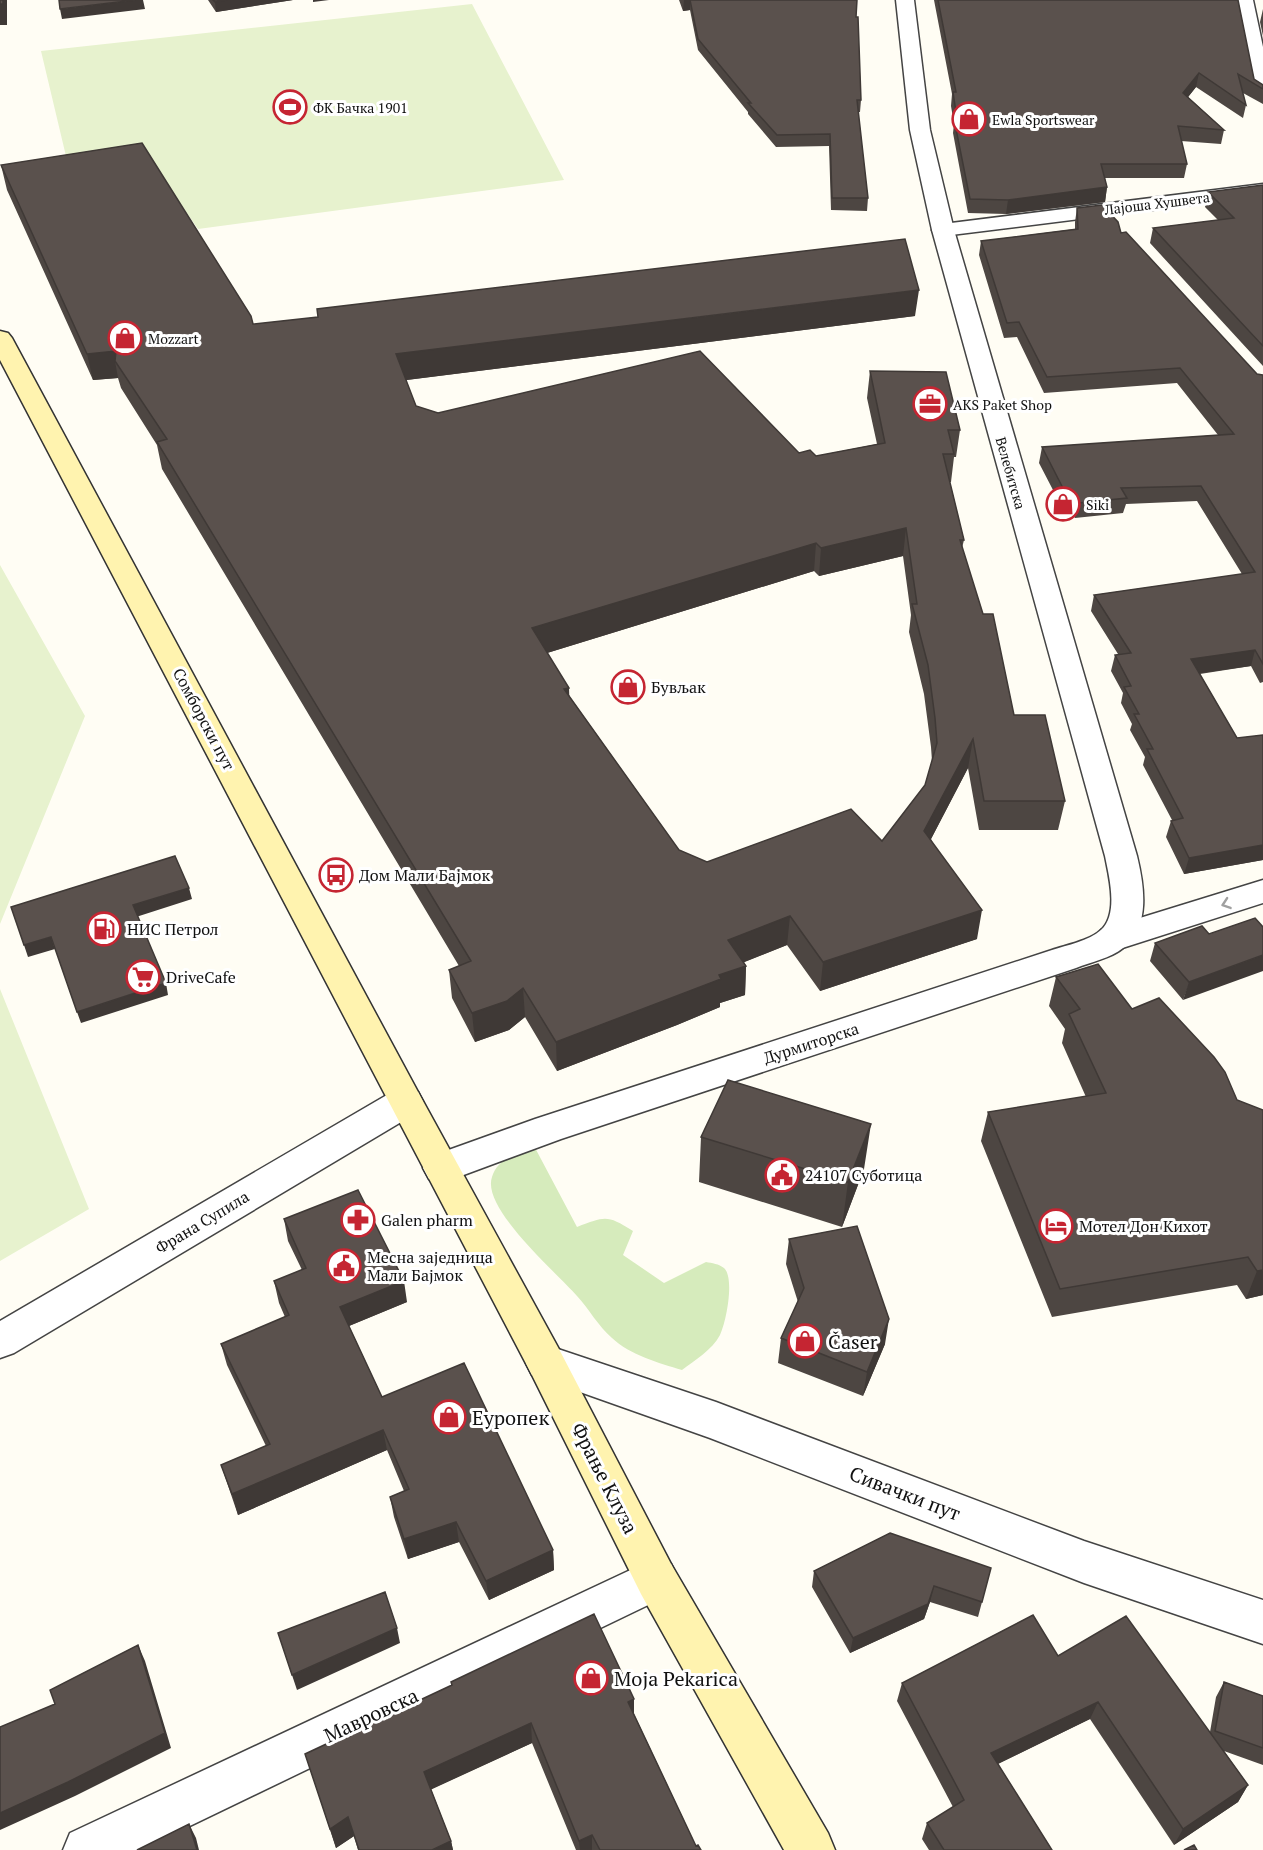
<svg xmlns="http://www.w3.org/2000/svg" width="1263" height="1850" viewBox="0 0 1263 1850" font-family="'PT Serif',serif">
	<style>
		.green { fill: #d6ebbc }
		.pitch { fill: #e7f2ce }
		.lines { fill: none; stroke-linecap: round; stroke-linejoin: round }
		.minor-casing { stroke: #444; stroke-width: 3 }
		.tertiary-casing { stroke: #444; stroke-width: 3 }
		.secondary-casing { stroke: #333; stroke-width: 3 }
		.minor { fill: #fff; fill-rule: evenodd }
		.tertiary { fill: #fff; fill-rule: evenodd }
		.secondary { fill: #fff3af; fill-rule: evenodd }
		.wall { fill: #4d4642; fill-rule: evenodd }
		.shaded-wall { fill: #3f3936 }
		.building { fill: #5a514d; stroke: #3f3936; stroke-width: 1.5; fill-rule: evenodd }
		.oneway { stroke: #a0a0a0 }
		.labels { text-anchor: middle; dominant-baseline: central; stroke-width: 6; stroke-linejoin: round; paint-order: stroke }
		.far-poi-label { font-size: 14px; fill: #111; stroke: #fff; text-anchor: start }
		.far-street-label { font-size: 14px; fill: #111; stroke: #fff }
		.poi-label { font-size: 16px; fill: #111; stroke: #fff; text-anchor: start }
		.street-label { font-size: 16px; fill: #111; stroke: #fff }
		.near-poi-label { font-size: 20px; fill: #111; stroke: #fff; text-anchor: start }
		.near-street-label { font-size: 20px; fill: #111; stroke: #fff }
	</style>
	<rect width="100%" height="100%" fill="#fffdf4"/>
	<path class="green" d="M533,1144L577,1227C606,1216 607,1215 633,1231L623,1255L664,1283L706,1262C712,1263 719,1264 724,1268C735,1278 726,1323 720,1335C712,1350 695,1360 682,1370C659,1363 630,1355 612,1338C598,1326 589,1309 577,1296C557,1273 481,1208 492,1177C497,1159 518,1152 533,1144Z"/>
	<path class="pitch" d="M472,4L564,180L198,229L152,163L70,173L41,51Z
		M0,565L85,716L0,924Z
		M0,989L89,1209L0,1261Z"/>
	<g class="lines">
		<g class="minor-casing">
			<path id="minor" d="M1235,0H1253L1263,47V98L1253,92Z
				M1263,184V196L943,236L935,235L932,230L935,225Z
				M1263,880V903L1113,951L1101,948L1096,939L1101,930Z
				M546,1345L716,1402L1084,1541L1263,1600V1644L1084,1583L710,1438L532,1375L526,1363L532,1351Z
				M656,1558L671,1564L678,1579L671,1594L140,1850H63L70,1833Z"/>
		</g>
		<g class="tertiary-casing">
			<path id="tertiary" d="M896,0H914L930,130L954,230L1137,856C1144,885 1151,927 1123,948C1111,958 1091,962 1076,968L561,1139L442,1183L429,1179L423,1168L429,1157L535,1119L1052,950C1067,945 1089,941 1101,930C1119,914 1109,876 1105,856L932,230L910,130Z
				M405,1088L418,1092L423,1102L418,1112L14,1353L0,1358V1321L392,1092Z"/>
		</g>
		<g class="secondary-casing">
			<path id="secondary" d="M0,331L8,333L12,338L418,1092L560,1351L671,1564L828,1833L835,1850H784L641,1594L532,1375L0,360Z"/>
		</g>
		<use href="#minor" class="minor"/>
		<use href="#tertiary" class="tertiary"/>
		<use href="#secondary" class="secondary"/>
	</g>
	<path class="wall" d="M208,0H293L216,12Z
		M679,0H857L856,17L861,100L860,112H858L868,198L867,211L831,210L829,146L776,147L748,114V112L698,50L690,10L683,11Z
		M934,0H1238L1254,79L1263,85V104L1243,93L1246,105L1243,118L1196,87L1188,97L1224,130L1221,144L1181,141L1187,164L1184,178H1105L1107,187L1105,202L1006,214L968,213L953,133L954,124L951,106L952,94Z
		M1263,9V36L1260,22Z
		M1,165L253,324L915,316L406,380L416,406L438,413L799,453L816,456L877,444L867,398L870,371L960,430L956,457H954L951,482H950L964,540L962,548L1014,715L1065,801L1058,830H979L968,768L931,839L977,939L820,991L787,945L744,962L746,966L745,995L720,1003V1007L677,1025L557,1071L525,1017L509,1030L475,1042L452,998L449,970L459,966L162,469L157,445L121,388L118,378L93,380L7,190ZM903,556L911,615L909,632L924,694L931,747L932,761L925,785L882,841L707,862L679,850L570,697L547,653L814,571L819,576Z
		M1263,185V366L1150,243L1153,228L1218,220L1205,207L1208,192Z
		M1077,208L1121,233L1257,374L1263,375V682L1260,683L1251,666L1200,674L1237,738L1263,735V860L1184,874L1166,837L1171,821L1172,820L1143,765L1145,757L1130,730L1132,724L1121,703L1123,693L1111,671L1115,655L1118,654L1091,611L1094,595L1242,574L1197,501L1126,504L1123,513L1075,518L1072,514L1066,515L1039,463L1042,447L1218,435L1177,383L1044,393L1017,337L1004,338L979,255L981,241L1075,229V222Z
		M1209,934L1183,1000L1150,961L1155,943Z
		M1056,977L1132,1009L1214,1057L1263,1295L1246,1299L1237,1285L1052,1317L981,1141L988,1112L1086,1097L1062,1043L1065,1029L1049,1006Z
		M701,1137L864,1169L842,1227L699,1182Z
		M284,1219L407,1302L349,1326L382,1397L553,1550L554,1570L489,1600L459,1542L408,1559L394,1517L390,1497L404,1491L387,1450L238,1515L221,1465L266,1446L227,1365L221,1344L285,1317L279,1303L274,1281L302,1270L288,1241Z
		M789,1239L885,1344L863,1396L778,1363L781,1338L798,1302L786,1264Z
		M890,1533L982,1602L978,1617L930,1602L924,1619L850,1653L812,1587L814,1571Z
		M1058,1656L1210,1732L1216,1697L1224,1682L1263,1696V1765L1224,1751L1248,1785L1238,1802L1174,1845L1090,1719L998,1764L1052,1850H929L922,1839L927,1823L953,1807L897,1701L902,1683Z
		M451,1682L634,1699V1714L696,1846L701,1850H576L532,1743L431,1789L451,1841L453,1850H358L354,1836L336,1848L305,1754L451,1686Z"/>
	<path class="shaded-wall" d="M3,0H7V25H0V4Z
		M135,0H143L145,9L62,19L60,9Z
		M227,0H293L216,12L215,2Z
		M313,0H329L313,2Z
		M684,0H690V10L683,11Z
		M1199,73L1196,87L1181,106L1183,93Z
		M1107,187L1105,202L1006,214L1008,200Z
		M919,290L915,316L399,381L396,354Z
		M116,351L115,361L118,378L93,380L87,354Z
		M906,528L903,556L819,576L821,548Z
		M816,543L814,571L534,657L532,628Z
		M1255,650L1251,666L1187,675L1191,659Z
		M569,688L570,717L564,689Z
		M973,739L968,768L920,860L924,831Z
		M1263,845V860L1184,874L1189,858Z
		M189,888L192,899L136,917L133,905Z
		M982,910L977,939L820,991L823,962Z
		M790,916L787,945L727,969L728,940Z
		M51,937L55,949L28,957L24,945Z
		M1263,955V971L1183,1000L1189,982Z
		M746,966L745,995L720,1003V1007L677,1025L557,1071L556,1042L719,975Z
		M166,983L168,995L81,1023L77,1012Z
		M523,988L525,1017L509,1030L475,1042L472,1013Z
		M871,1124L864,1169L842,1227L848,1182Z
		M1263,1270V1295L1246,1299L1257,1271Z
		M404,1281L407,1302L344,1328L340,1307Z
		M889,1319L885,1344L863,1396L867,1372Z
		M383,1430L387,1450L238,1515L232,1494Z
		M456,1522L459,1542L408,1559L404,1539Z
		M553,1550L554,1570L489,1600L486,1581Z
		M934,1586L930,1602L924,1619L850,1653L853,1638Z
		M397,1628L400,1643L297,1690L292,1675Z
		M138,1645L145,1661L171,1748L75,1796L0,1830V1813Z
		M634,1699V1720L628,1702Z
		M1098,1702L1090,1719L985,1770L991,1753Z
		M531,1723L532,1743L428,1791L424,1772Z
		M1248,1785L1238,1802L1174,1845L1183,1829Z
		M348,1817L354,1836L336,1848L330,1829Z
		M189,1824L196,1838L199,1850H197Z
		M592,1835V1850H580L579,1841Z
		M451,1841L453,1850H432Z"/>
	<path class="building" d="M0,0H3V4H0Z
		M59,0H135L60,9Z
		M213,0H227L215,2Z
		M690,0H857L856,17H858L861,100H857L868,198H832L830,134L777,135L748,103H751L698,39Z
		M938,0H1238L1254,79L1263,85V89L1238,74L1246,105L1199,73L1183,93L1224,130L1178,126L1187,164H1101L1107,187L1008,200L970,199L954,119H957L953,92H956Z
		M142,143L251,316L253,324L318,317L317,309L905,239L919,290L396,354L416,406L438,413L700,351L799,453L810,450L816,456L885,443L870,371L946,372L960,430H948L954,454H943L964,540H960L983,614H993L1014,715H1045L1065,801H984L973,739L924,831L982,910L823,962L790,916L728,940L746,966L719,975L721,979L556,1042L523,988L507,1001L472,1013L449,970L471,961L157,442L167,439L115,361L116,351L87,354L1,165ZM906,528L917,604H912L928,665L935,718L937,743L925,785L882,841L851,809L707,862L679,850L564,689L569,688L532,628L816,543L821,548Z
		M1263,185V346L1153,228L1234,218L1208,192Z
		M1102,205L1118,222L1121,233L1126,232L1257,374L1263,375V664L1255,650L1191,659L1237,738L1263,735V845L1189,858L1171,821L1183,818L1147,749H1153L1134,714H1139L1124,687L1131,686L1115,655L1131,653L1094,595L1255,572L1201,486L1121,488L1127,498L1078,503L1075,499L1069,500L1042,447L1234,434L1180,368L1047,377L1019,322L1007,323L981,241L1078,229L1077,208Z
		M175,856L189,888L133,905L166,983L77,1012L51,937L24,945L11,907Z
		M1255,918L1263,927V955L1189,982L1155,943L1202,926L1209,934Z
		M1098,964L1132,1009L1159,998L1214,1057L1225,1072L1237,1100L1263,1110V1270L1257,1271L1248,1257L1060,1289L988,1112L1106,1093L1069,1014L1080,1009L1056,977Z
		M728,1080L871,1124L848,1182L701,1137Z
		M358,1190L404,1281L340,1307L382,1397L464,1363L553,1550L486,1581L456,1522L404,1539L390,1497L409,1489L383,1430L232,1494L221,1465L270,1444L221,1344L289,1315L274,1281L306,1268L284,1219Z
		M857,1226L889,1319L867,1372L781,1338L804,1288L789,1239Z
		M890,1533L991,1568L982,1602L934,1586L928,1604L853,1638L814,1571Z
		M385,1592L397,1628L292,1675L278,1633Z
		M594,1614L634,1699L628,1702L696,1846L698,1845L701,1850H600L592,1835L579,1841L531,1723L424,1772L451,1841L432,1850H359L348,1817L330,1829L305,1754L452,1685L451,1682Z
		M1033,1615L1058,1656L1126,1616L1248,1785L1183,1829L1098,1702L991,1753L1052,1850H944L927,1823L964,1800L902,1683Z
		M138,1645L165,1733L68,1782L0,1813V1727L55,1704L50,1690Z
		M1224,1682L1263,1696V1748L1215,1731Z
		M189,1824L197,1850H137Z
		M1194,1845L1197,1850H1184Z"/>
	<defs><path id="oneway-chevron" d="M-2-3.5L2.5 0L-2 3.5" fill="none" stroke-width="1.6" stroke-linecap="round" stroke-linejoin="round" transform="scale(1.5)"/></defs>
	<use class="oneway" href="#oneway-chevron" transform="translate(1226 904) rotate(161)"/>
	<defs>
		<g id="stadium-ring" transform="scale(1.725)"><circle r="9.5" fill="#fff" stroke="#c52532" stroke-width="1.5"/><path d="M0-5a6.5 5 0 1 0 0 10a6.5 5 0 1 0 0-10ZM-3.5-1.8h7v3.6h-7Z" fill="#c52532"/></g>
		<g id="shop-ring" transform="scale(1.725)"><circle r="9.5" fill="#fff" stroke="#c52532" stroke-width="1.5"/><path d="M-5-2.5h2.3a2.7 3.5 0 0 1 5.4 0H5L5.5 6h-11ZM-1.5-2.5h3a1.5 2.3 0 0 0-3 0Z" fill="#c52532"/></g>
		<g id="office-ring" transform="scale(1.725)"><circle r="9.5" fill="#fff" stroke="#c52532" stroke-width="1.5"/><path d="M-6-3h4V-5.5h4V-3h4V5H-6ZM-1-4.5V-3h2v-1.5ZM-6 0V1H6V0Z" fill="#c52532"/></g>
		<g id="bus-ring" transform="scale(1.725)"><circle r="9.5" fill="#fff" stroke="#c52532" stroke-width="1.5"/><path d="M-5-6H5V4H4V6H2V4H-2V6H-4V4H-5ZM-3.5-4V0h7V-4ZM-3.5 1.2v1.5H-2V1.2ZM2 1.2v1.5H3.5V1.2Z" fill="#c52532"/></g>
		<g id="fuel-ring" transform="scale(1.725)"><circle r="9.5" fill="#fff" stroke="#c52532" stroke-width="1.5"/><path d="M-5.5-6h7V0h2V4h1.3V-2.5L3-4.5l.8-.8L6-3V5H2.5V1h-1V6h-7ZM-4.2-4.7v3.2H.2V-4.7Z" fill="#c52532"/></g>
		<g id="supermarket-ring" transform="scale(1.725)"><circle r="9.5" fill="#fff" stroke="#c52532" stroke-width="1.5"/><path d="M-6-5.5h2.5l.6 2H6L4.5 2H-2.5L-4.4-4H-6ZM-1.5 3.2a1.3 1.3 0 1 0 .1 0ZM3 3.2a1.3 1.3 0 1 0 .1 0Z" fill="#c52532"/></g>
		<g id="civic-ring" transform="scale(1.725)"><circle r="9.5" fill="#fff" stroke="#c52532" stroke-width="1.5"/><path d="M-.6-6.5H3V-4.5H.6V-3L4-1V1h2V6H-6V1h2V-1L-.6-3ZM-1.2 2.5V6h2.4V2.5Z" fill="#c52532"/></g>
		<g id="pharmacy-ring" transform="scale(1.725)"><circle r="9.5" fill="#fff" stroke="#c52532" stroke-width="1.5"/><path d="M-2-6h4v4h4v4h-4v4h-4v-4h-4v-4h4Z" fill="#c52532"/></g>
		<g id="hotel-ring" transform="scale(1.725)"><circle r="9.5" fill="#fff" stroke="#c52532" stroke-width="1.5"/><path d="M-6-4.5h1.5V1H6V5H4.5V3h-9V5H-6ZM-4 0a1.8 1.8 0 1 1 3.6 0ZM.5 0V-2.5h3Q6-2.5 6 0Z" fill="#c52532"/></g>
	</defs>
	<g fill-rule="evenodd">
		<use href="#stadium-ring" x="290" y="107"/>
		<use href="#shop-ring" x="969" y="119"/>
		<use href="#shop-ring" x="125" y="338"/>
		<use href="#office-ring" x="930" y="404"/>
		<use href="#shop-ring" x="1063" y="504"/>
		<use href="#shop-ring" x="628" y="687"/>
		<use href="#bus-ring" x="336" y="875"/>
		<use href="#fuel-ring" x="104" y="929"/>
		<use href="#supermarket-ring" x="143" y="977"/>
		<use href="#civic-ring" x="782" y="1175"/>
		<use href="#pharmacy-ring" x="358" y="1220"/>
		<use href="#hotel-ring" x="1056" y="1226"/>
		<use href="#civic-ring" x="344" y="1266"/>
		<use href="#shop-ring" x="805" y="1341"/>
		<use href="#shop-ring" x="449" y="1417"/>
		<use href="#shop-ring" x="591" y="1678"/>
	</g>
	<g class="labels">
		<g class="far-poi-label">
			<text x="313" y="107">ФК Бачка 1901</text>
			<text x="992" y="119">Ewla Sportswear</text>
			<text x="148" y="338">Mozzart</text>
			<text x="953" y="404">AKS Paket Shop</text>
			<text x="1086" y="504">Siki</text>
		</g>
		<g class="far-street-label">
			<text transform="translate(1157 203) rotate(-7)">Лајоша Хушвета</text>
			<text transform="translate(1011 473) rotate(74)">Велебитска</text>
		</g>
		<g class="poi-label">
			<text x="651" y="687">Бувљак</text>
			<text x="359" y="875">Дом Мали Бајмок</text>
			<text x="127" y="929">НИС Петрол</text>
			<text x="166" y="977">DriveCafe</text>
			<text x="805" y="1175">24107 Суботица</text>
			<text x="381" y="1220">Galen pharm</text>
			<text x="1079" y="1226">Мотел Дон Кихот</text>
			<text x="367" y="1257">Месна заједница<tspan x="367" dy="18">Мали Бајмок</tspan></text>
		</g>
		<g class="street-label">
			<text transform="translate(204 719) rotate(62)">Сомборски пут</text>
			<text transform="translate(811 1043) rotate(-18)">Дурмиторска</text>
			<text transform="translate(202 1222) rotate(-31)">Франа Супила</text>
		</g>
		<g class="near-poi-label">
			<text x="828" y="1341">Časer</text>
			<text x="472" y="1417">Еуропек</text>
			<text x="614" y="1678">Moja Pekarica</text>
		</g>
		<g class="near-street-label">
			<text transform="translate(605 1478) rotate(63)">Фрање Клуза</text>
			<text transform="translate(905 1493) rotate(21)">Сивачки пут</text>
			<text transform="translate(371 1715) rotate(-25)">Мавровска</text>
		</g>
	</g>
</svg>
